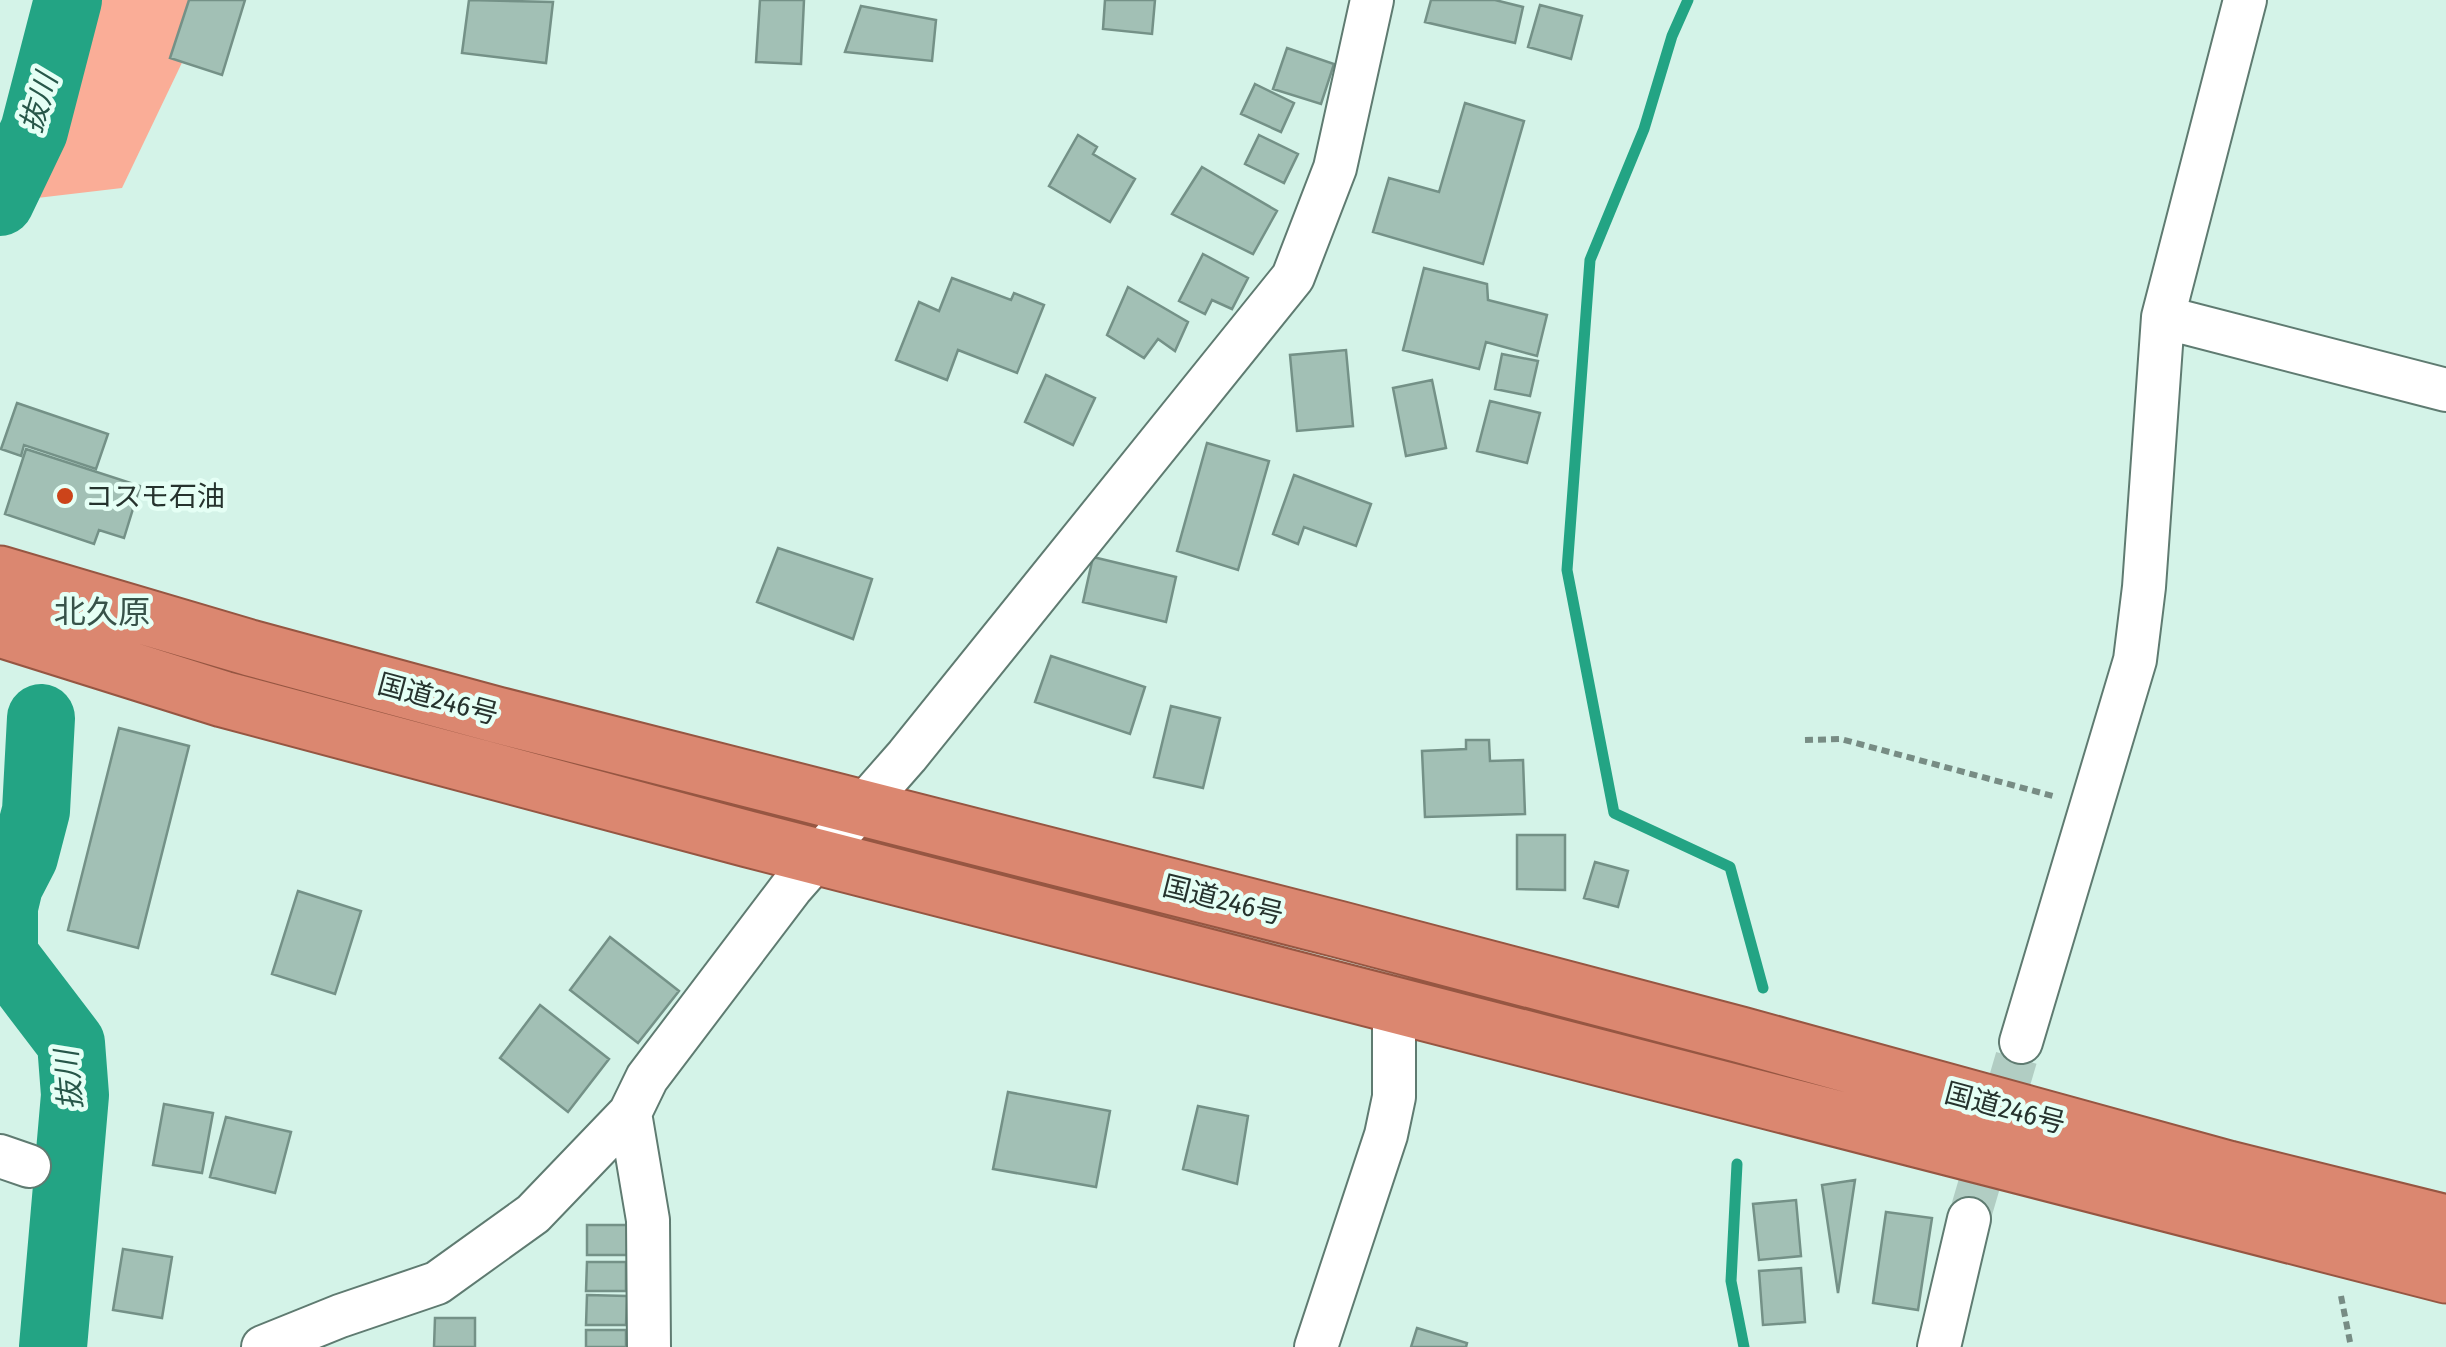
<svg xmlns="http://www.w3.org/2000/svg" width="2446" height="1347" viewBox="0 0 2446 1347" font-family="'Fira Sans Condensed','Noto Sans JP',sans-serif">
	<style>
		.green { fill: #faad97 }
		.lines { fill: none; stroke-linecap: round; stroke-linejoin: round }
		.stream { stroke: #23a484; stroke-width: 11 }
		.river { stroke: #23a484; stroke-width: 68 }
		.building { fill: #a2c0b5; stroke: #749187; stroke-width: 2.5 }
		.minor-tunnel { stroke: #b1cdc3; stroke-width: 42; stroke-dasharray: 42 21; stroke-linecap: butt }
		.minor-casing { stroke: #5f7b71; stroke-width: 46 }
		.trunk-casing { stroke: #965642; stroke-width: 59 }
		.path { stroke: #778c84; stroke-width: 6; stroke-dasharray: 8 5; stroke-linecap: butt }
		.minor { stroke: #fff; stroke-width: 42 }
		.trunk { stroke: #db8770; stroke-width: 55 }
		.poi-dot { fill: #cc441a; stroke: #e5fff5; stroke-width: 4 }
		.labels { text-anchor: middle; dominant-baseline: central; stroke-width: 9; stroke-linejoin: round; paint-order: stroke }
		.poi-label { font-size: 28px; fill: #26332e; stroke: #e5fff5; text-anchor: start }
		.street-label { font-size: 28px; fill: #26332e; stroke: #e5fff5 }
		.water-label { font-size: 30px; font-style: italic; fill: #275749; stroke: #e5fff5 }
		.quarter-label { font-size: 32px; fill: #375249; stroke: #e5fff5 }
	</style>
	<rect width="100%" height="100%" fill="#d4f3e8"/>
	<path class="green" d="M78,0H212L122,188L20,200Z"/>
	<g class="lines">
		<path class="stream" d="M1688,0L1672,36L1644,129L1590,260L1567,570L1614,813L1730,867L1763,988
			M1737,1164L1731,1281L1744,1347"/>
		<path class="river" d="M0,202L34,131L68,0
			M41,718L36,811L24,857L9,886L4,907V955L71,1043L75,1095L53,1347"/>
	</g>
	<path class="building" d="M189,0H245L222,75L170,58Z
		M469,0L553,2L546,63L462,53Z
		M760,0H804L801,64L756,62Z
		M1105,0H1155L1152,34L1103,29Z
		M1431,0H1495L1523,7L1515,43L1425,22Z
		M1540,5L1582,16L1571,59L1528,47Z
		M861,6L936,20L932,61L845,52Z
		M1287,48L1334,64L1321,104L1273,89Z
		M1255,84L1294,103L1281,132L1241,114Z
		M1465,103L1524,121L1483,264L1373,232L1389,178L1439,192Z
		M1078,135L1097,147L1093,154L1135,179L1110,222L1049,186Z
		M1259,135L1298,154L1284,183L1245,164Z
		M1202,167L1277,211L1253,254L1172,214Z
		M1203,254L1248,278L1232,309L1212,300L1205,314L1179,301Z
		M1424,268L1487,284L1488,300L1547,315L1537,356L1486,342L1479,369L1403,350Z
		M952,278L1011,300L1014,293L1044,305L1017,373L958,350L947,380L896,360L919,302L939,311Z
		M1128,287L1188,322L1175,351L1158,339L1144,358L1107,335Z
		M1346,350L1353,426L1297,431L1290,355Z
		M1502,354L1538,361L1530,396L1495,389Z
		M1046,375L1095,398L1073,445L1025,422Z
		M1432,380L1446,448L1406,456L1393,388Z
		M1490,401L1540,413L1527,463L1477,451Z
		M17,403L108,434L96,469L24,445L21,456L1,449Z
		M1207,443L1269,461L1238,570L1177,551Z
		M26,449L140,486L124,538L99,530L94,544L5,514Z
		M1294,475L1371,504L1356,546L1304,527L1298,544L1273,534Z
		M778,548L872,579L853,639L757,602Z
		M1093,557L1176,577L1166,622L1083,602Z
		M1051,656L1145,687L1130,734L1035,702Z
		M1171,706L1220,718L1203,788L1154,777Z
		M119,728L189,746L138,948L68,930Z
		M1466,740H1489L1490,761L1523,760L1525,814L1425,817L1422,751L1466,749Z
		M1517,835H1565V890L1517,889Z
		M1595,862L1628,871L1618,907L1584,898Z
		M298,891L361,911L335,994L272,974Z
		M610,937L679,991L638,1043L570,990Z
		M540,1005L609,1059L568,1112L500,1058Z
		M1008,1092L1110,1111L1096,1187L993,1169Z
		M164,1104L213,1113L202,1173L153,1165Z
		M1198,1106L1248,1116L1237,1184L1183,1169Z
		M226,1117L291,1132L275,1193L210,1177Z
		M1855,1180L1838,1293L1822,1185Z
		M1796,1200L1801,1256L1759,1260L1753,1204Z
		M1886,1212L1932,1218L1918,1310L1873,1303Z
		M587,1225H627V1255H587Z
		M123,1249L172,1257L162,1318L113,1310Z
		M587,1262H626V1291H586Z
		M1801,1268L1805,1322L1763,1325L1759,1271Z
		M587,1295L627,1296L626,1325H586Z
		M435,1318H475V1347H434Z
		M1417,1328L1467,1343L1466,1347H1411Z
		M586,1330H626V1347H586Z"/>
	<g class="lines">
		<path class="minor-tunnel" d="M1969,1219L2021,1042"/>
		<g class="minor-casing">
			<path id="minor" d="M2163,317L2446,390
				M2021,1042L2135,660L2144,587L2163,317L2245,0
				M630,1113L648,1220L649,1347
				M0,1156L29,1166
				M263,1347L340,1316L437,1283L533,1214L630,1113L647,1078L791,888L907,756L1293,277L1335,168L1372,0
				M1316,1347L1386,1135L1394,1097V1005
				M1939,1347L1969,1219"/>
		</g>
		<g class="trunk-casing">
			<path id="trunk" d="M0,574L250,648L497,715L1338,929L1741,1035L2228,1169L2446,1223
				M0,629L223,699L748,839L2446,1275"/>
		</g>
		<path class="path" d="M1805,740L1841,739L2053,796
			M2341,1296L2351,1347"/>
		<use href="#minor" class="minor"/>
		<use href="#trunk" class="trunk"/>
	</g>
	<circle class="poi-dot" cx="65" cy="496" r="10"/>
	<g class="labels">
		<g class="poi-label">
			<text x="85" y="496">コスモ石油</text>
		</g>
		<g class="street-label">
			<text transform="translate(438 699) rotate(15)">国道246号</text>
			<text transform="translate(1223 900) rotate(14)">国道246号</text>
			<text transform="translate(2005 1108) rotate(15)">国道246号</text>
		</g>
		<g class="water-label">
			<text transform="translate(39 103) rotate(-73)">抜川</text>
			<text transform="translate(69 1080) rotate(-95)">抜川</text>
		</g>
		<g class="quarter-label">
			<text x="102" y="612">北久原</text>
		</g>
	</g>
</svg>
